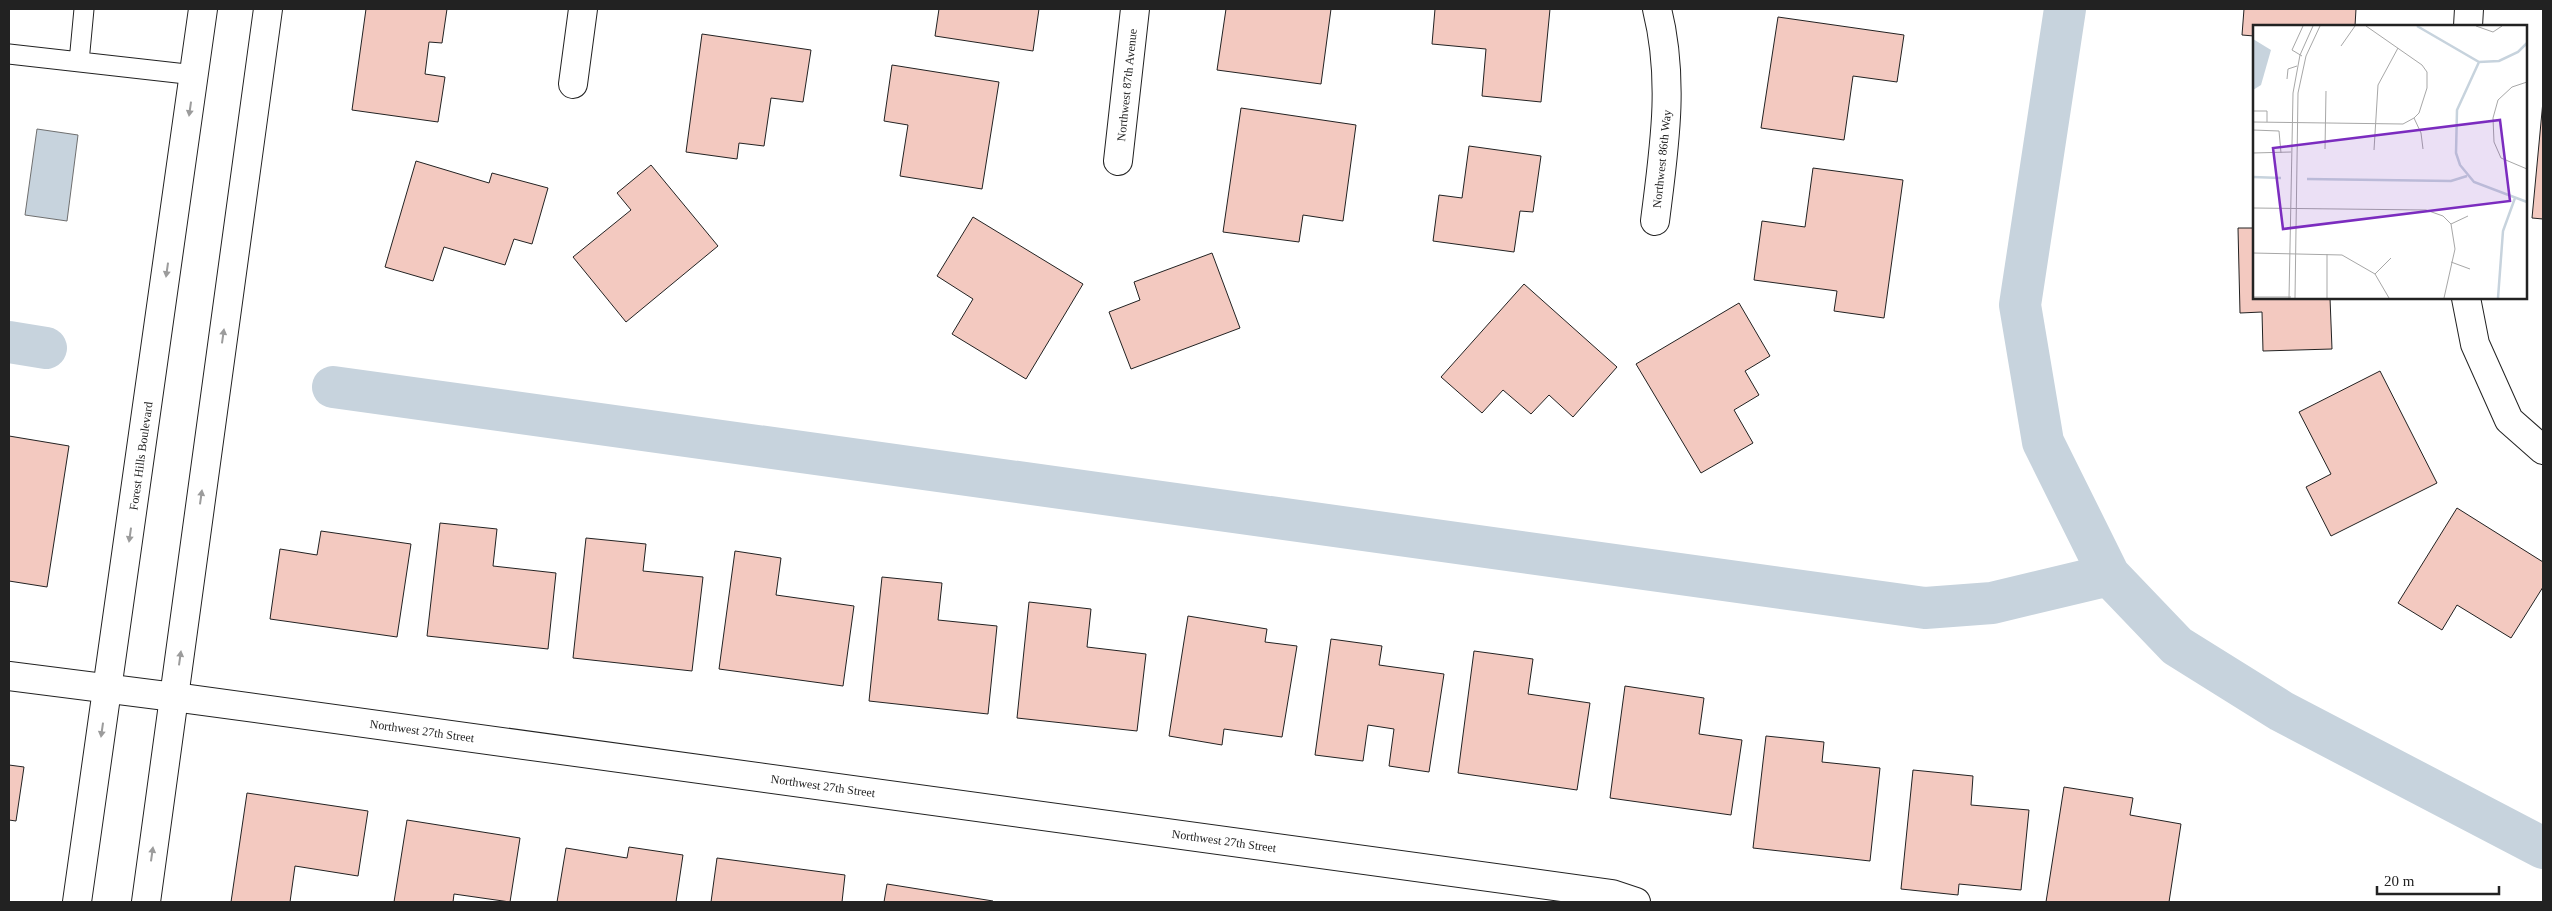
<svg xmlns="http://www.w3.org/2000/svg" width="2552" height="911" viewBox="0 0 2552 911" font-family="'Times New Roman',serif">
	<style>
		.water { fill: #c7d3dd; stroke: #6f6f6f }
		.lines { fill: none; stroke-linecap: round; stroke-linejoin: round }
		.canal { stroke: #c7d3dd; stroke-width: 42 }
		.building { fill: #f3c9c0; stroke: #222 }
		.lane-casing { stroke: #222; stroke-width: 21 }
		.street-casing { stroke: #222; stroke-width: 30 }
		.secondary-casing { stroke: #222; stroke-width: 30 }
		.lane { stroke: #fff; stroke-width: 19 }
		.street { stroke: #fff; stroke-width: 28 }
		.secondary { stroke: #fff; stroke-width: 28 }
		.oneway { fill: #9c9c9c }
		.labels { text-anchor: middle; dominant-baseline: central; stroke-width: 4; stroke-linejoin: round; paint-order: stroke }
		.street-label { font-size: 12px; fill: #222; stroke: #fff }
		.inset-river { fill: none; stroke: #c7d3dd; stroke-width: 2.5 }
		.inset-road { fill: none; stroke: #a7a7a7; stroke-width: 1 }
		.view { fill: #7b2cbf; fill-opacity: 0.15; stroke: #7b2cbf; stroke-width: 2.5 }
		.inset-edge { fill: none; stroke: #222; stroke-width: 2.5 }
	</style>
	<rect width="100%" height="100%" fill="#fff"/>
	<path class="water" d="M37,129L78,135L67,221L25,215Z"/>
	<g class="lines">
		<path class="canal" d="M2065,9L2020,305L2043,442L2109,575L2177,646L2281,711L2543,848
			M9,342L46,348
			M333,387L1925,608L1992,603L2109,575"/>
	</g>
	<path class="building" d="M366,9H447L442,43L429,42L425,74L445,77L438,122L352,110Z
		M939,9H1039L1033,51L935,36Z
		M1226,9H1331L1321,84L1217,70Z
		M1435,9H1550L1541,102L1482,96L1486,49L1432,44Z
		M2244,9H2356L2355,26H2254V36L2242,35Z
		M1778,17L1904,35L1897,82L1853,76L1844,140L1761,128Z
		M702,34L811,50L803,102L771,98L764,146L739,143L737,159L686,152Z
		M892,65L999,82L982,189L900,176L908,125L884,121Z
		M2543,101V219L2532,218Z
		M1241,108L1356,125L1343,221L1303,215L1299,242L1223,232Z
		M1469,146L1541,156L1533,212L1520,211L1514,252L1433,241L1439,195L1462,198Z
		M416,161L489,183L492,173L548,188L532,244L514,239L505,265L444,247L433,281L385,267Z
		M651,165L718,246L626,322L573,257L631,210L617,193Z
		M1813,168L1903,180L1884,318L1834,311L1837,291L1754,280L1762,221L1805,227Z
		M973,217L1083,284L1026,379L952,334L973,299L937,276Z
		M2238,228H2254V298H2330L2332,349L2263,351L2262,312L2240,313Z
		M1212,253L1240,328L1131,369L1109,312L1140,300L1134,282Z
		M1524,284L1617,367L1573,417L1549,395L1531,414L1503,390L1482,413L1441,377Z
		M1739,303L1770,356L1745,371L1759,395L1734,410L1753,443L1701,473L1636,364Z
		M2380,371L2437,483L2331,536L2306,487L2331,474L2299,412Z
		M9,436L69,446L47,587L9,581Z
		M2457,508L2543,562V587L2511,638L2457,605L2442,630L2398,603Z
		M440,523L497,529L493,566L556,573L548,649L427,636Z
		M321,531L411,544L397,637L270,619L280,549L317,555Z
		M586,538L646,544L643,571L703,577L692,671L573,658Z
		M735,551L781,558L776,595L854,606L843,686L719,669Z
		M882,577L942,583L938,620L997,626L988,714L869,701Z
		M1029,602L1091,609L1087,647L1146,654L1137,731L1017,718Z
		M1188,616L1267,629L1265,642L1297,646L1282,737L1224,729L1222,745L1169,736Z
		M1331,639L1382,646L1379,665L1444,674L1429,772L1389,766L1394,729L1368,725L1363,761L1315,755Z
		M1474,651L1533,659L1528,694L1590,703L1577,790L1458,773Z
		M1625,686L1704,698L1699,734L1742,740L1731,815L1610,798Z
		M1766,736L1824,742L1822,762L1880,768L1870,861L1753,848Z
		M9,765L24,767L16,821L9,820Z
		M1913,770L1973,776L1971,805L2029,810L2021,890L1959,884L1958,895L1901,889Z
		M2064,787L2133,798L2130,815L2181,824L2169,902H2046Z
		M247,793L368,811L358,876L295,866L290,902H231Z
		M407,820L520,838L510,902L454,894L453,902H394Z
		M629,847L683,855L676,902H557L566,848L627,858Z
		M717,858L845,875L842,902H711Z
		M887,884L993,901V902H884Z"/>
	<g class="lines">
		<g class="lane-casing">
			<path id="lane" d="M9,54L195,75
				M79,62L84,9"/>
		</g>
		<g class="street-casing">
			<path id="street" d="M2468,26L2469,9
				M573,84L583,9
				M1118,161L1135,9
				M1655,221C1664,149 1675,81 1657,9
				M2466,298L2475,344L2509,420L2543,450
				M9,676L174,697L1612,894L1636,902"/>
		</g>
		<g class="secondary-casing">
			<path id="secondary" d="M77,902L203,9
				M146,902L268,9"/>
		</g>
		<use href="#lane" class="lane"/>
		<use href="#street" class="street"/>
		<use href="#secondary" class="secondary"/>
	</g>
	<defs><path id="oneway-solid" d="M-6-.8H1V-3.2L6.5 0L1 3.2V.8H-6Z" transform="scale(1.25)"/></defs>
	<g class="oneway">
		<use href="#oneway-solid" transform="translate(190 109) rotate(98)"/>
		<use href="#oneway-solid" transform="translate(167 270) rotate(98)"/>
		<use href="#oneway-solid" transform="translate(223 336) rotate(-82)"/>
		<use href="#oneway-solid" transform="translate(201 497) rotate(-82)"/>
		<use href="#oneway-solid" transform="translate(130 535) rotate(98)"/>
		<use href="#oneway-solid" transform="translate(180 658) rotate(-82)"/>
		<use href="#oneway-solid" transform="translate(102 730) rotate(98)"/>
		<use href="#oneway-solid" transform="translate(152 854) rotate(-82)"/>
	</g>
	<g class="labels">
		<g class="street-label">
			<text transform="translate(1127 85) rotate(-84)">Northwest 87th Avenue</text>
			<text transform="translate(1662 159) rotate(-84)">Northwest 86th Way</text>
			<text transform="translate(141 456) rotate(-82)">Forest Hills Boulevard</text>
			<text transform="translate(422 731) rotate(8)">Northwest 27th Street</text>
			<text transform="translate(823 786) rotate(8)">Northwest 27th Street</text>
			<text transform="translate(1224 841) rotate(8)">Northwest 27th Street</text>
		</g>
	</g>
	<g transform="translate(2253 25)">
		<rect width="274" height="274" fill="#fff"/>
		<path d="M0,14L18,25L8,60L0,65Z" fill="#c7d3dd"/>
		<path class="inset-river" d="M164,1L226,37L246,36L265,27L274,18M226,37L204,85L203,128L207,140L221,157L274,177M0,152L28,153M54,154L198,156L214,151M245,273L250,206L262,173"/>
		<path class="inset-road" d="M223,1L240,7L249,1M88,21L102,1M49,31L39,25L50,1M34,54L35,44L44,41M274,57L259,62L245,75L240,93L241,117L248,133L274,144M0,86H14V97M161,93L168,108L170,124M0,97L150,99L161,93L166,88L174,63V47L169,40L113,1M0,105L26,106L28,128M72,124L73,66M121,125L125,60L145,23M0,128L38,127M0,183L173,185L190,191L198,199M198,199L215,191M0,228L89,230L122,249L136,273M74,229V273M198,237L217,244M122,249L138,233M0,272H38M36,273L40,68L47,30L60,1M42,273L45,68L53,31L67,1M191,273L202,224L198,199"/>
		<path class="view" d="M247,95L257,176L30,204L20,123Z"/>
		<rect width="274" height="274" class="inset-edge"/>
	</g>
	<rect width="2552" height="911" fill="none" stroke="#222222" stroke-width="20"/>
	<path d="M2377 886v8h122v-8" fill="none" stroke="#222222" stroke-width="2.5"/>
	<text x="2384" y="886" font-size="15" fill="#222222" stroke="#ffffff" stroke-width="4" paint-order="stroke">20 m</text>
</svg>
